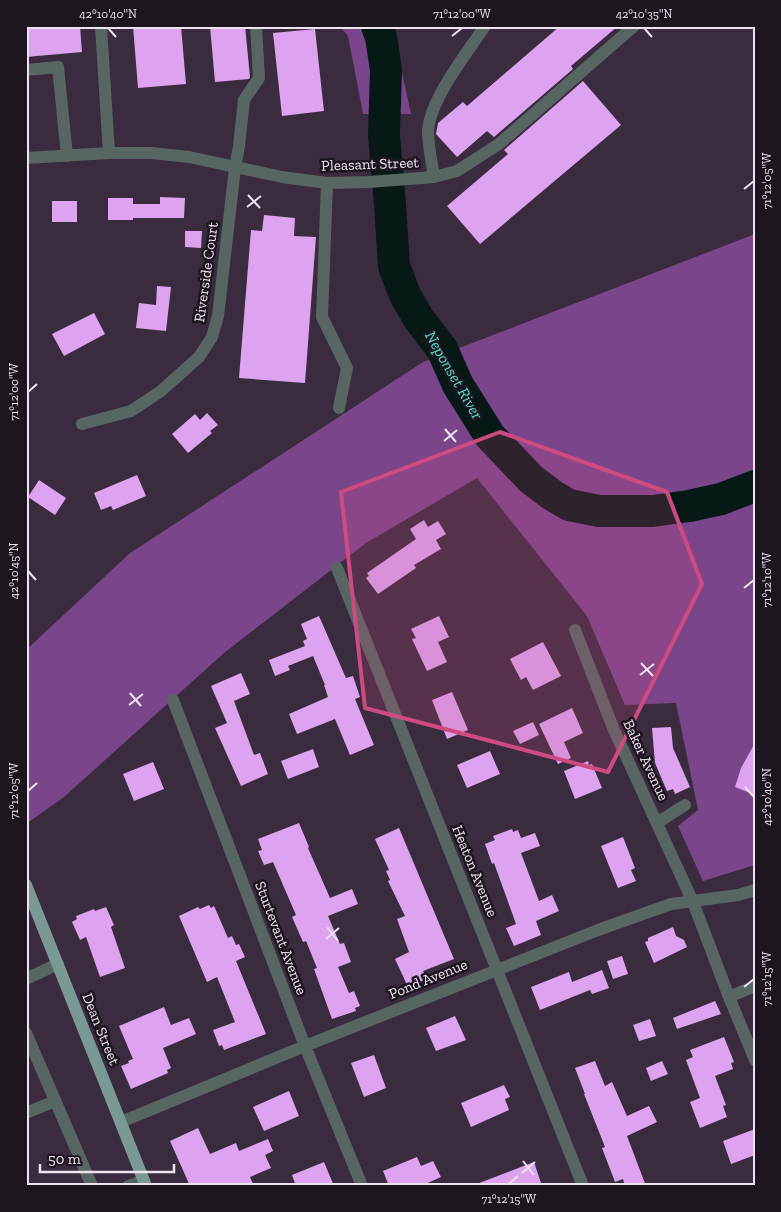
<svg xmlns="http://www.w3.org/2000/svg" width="781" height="1212" viewBox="0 0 781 1212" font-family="'Zilla Slab',serif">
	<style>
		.forest { fill: #7a458b }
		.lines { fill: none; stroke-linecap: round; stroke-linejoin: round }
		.river { stroke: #071917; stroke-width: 32 }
		.building { fill: #dda3f0 }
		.minor { stroke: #576663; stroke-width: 12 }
		.major { stroke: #7b9994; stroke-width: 12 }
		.marked { fill: #cd4b80; fill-opacity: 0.2; stroke: #cd4b80; stroke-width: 4; stroke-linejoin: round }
		.ticks { fill: none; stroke: #ede4f0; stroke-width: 2 }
		.labels { text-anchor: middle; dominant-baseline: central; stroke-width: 5; stroke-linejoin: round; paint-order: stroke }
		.street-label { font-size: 15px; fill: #ede4f0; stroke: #1d161f }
		.water-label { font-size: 16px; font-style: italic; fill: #53dfcf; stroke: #1d161f }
		.neatline { fill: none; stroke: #ede4f0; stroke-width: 2 }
		.ticks-label { font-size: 12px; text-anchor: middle; fill: #ede4f0 }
	</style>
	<rect width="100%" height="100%" fill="#3a2b3f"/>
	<path class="forest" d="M340,26H392L411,114H363L348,36Z
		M755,234V865L703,881L678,826L698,810L676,703L625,705L587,616L477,478L366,543L224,653L64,797L26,824V650L130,553L423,362Z"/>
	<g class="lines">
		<path class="river" d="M377,26L381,37L386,70L384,135L390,205L394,266L405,295L419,319L442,349L458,385L490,436L531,479L552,495L569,505L599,511H653L689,506L721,499L755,486"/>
	</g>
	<path class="building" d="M26,26H80L82,52L26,57Z
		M133,26H181L186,84L138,88Z
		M210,26H245L250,77L249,79L215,82Z
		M560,26H618L571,66L573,69L494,137L487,131L457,157L436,134L438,123L463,102L467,106Z
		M315,29L324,111L282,116L273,33Z
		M583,81L621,125L480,244L447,206L508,154L504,150Z
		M160,197L185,198L184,218H133V220H108V198H133V204H160Z
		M52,201H77V222H52Z
		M264,215L295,218L294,236L316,237L305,383L239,378L251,230L262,231Z
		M185,231H202L201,248L185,247Z
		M157,286L171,287L166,331L136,328L139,303L156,305Z
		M94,313L105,334L64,356L52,334Z
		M207,413L218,425L210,431L212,433L188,453L172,434L195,414L200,420Z
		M137,475L146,496L113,510L111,506L101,510L94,493Z
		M39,480L66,498L55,515L28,497Z
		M424,520L428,527L438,521L446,534L436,540L441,549L414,565L416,568L378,594L366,578L369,576L367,573L416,539L410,529Z
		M319,616L346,678L353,676L360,697L355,699L374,745L350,755L335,719L297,734L289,714L328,697L324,685H325L313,656L288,666L290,670L275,676L269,660L305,646L303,641L307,639L301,624Z
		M439,616L449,637L438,642L447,662L427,671L412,639L416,638L411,629Z
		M543,642L561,676L533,690L526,677L521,680L510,659Z
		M241,673L250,694L234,701L254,755L260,753L268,774L241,786L215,728L227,723L211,686Z
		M452,692L468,730L447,739L432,700Z
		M572,708L583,733L564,742L571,758L558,764L539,724Z
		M533,722L539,735L520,744L513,731Z
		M671,727L673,748L690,787L675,794L673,789L667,791L655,763L652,728Z
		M755,743V795L735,787L741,768Z
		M313,749L319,767L288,779L281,761Z
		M490,751L500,774L467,788L457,765Z
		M588,761L589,765L592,764L602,788L575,799L564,771Z
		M153,762L164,789L134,801L123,774Z
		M299,823L309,847L308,848L330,898L352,889L358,904L328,916L340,944L344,943L351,962L338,967L349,993L354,991L360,1006L355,1008L356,1011L332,1019L314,969L317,968L306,941L303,942L292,917L296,915L273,862L264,865L258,851L262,850L258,839Z
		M399,828L454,959L423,971L427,979L408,987L395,959L409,952L397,919L405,916L388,881L390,880L386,871L389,870L375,839Z
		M512,829L513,832L518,830L521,838L535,833L540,846L521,853L539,901L552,895L559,911L536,921L541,935L514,946L506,928L516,924L494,863L492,864L485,844L495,840L493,836Z
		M623,837L635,868L631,870L636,881L618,888L601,846Z
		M209,905L211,908L214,906L228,938L232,936L236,945L239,944L245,957L236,961L266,1034L224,1050L222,1045L219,1046L213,1030L235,1022L217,977L207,982L179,916L198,907L200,909Z
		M106,907L114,925L111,927L125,968L100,977L86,937L80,940L72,922L77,919L76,916L94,909L95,911Z
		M673,927L676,936L684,940L687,947L654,963L645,942L648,941V938Z
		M622,956L628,974L613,979L607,961Z
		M602,970L609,988L592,994L590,990L540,1010L531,987L569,972L572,982Z
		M715,1001L721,1014L677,1029L673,1018Z
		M164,1007L171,1025L189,1018L196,1034L163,1048L171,1068L167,1070L168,1073L131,1089L121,1066L129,1063L128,1061L133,1059L119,1026Z
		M455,1016L466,1040L436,1051L426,1028Z
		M650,1019L656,1036L639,1041L633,1025Z
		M724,1037L734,1062L731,1063L733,1069L715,1076L726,1105L723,1106L727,1117L700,1128L690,1102L700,1098L686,1060L693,1057L690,1050Z
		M374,1055L386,1088L364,1097L351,1063Z
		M595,1061L605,1086L612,1082L627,1116L649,1106L657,1122L627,1136L646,1186H625L623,1179L615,1182L602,1148L605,1147L584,1094H585L575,1068Z
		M662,1061L668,1074L651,1081L646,1068Z
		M504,1085L510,1097L505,1099L509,1110L471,1127L461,1103Z
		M289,1091L299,1116L264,1131L253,1107Z
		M198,1128L210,1154L236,1143L239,1151L268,1139L273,1151L265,1155L271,1168L250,1177L254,1186H190L170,1141Z
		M755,1129V1155L731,1164L723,1141Z
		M417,1157L421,1166L433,1161L441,1177L421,1186H389L383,1171Z
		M324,1162L334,1186H296L292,1175Z
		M534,1162L542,1186H474V1185Z"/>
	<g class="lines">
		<path class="minor" d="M101,26L109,153
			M26,70L58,67L67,156
			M26,158L109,153H152L189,157L282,177L327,183L369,182L434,177L457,171L499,144L634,26
			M434,177C432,163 428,146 428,131C430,99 467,53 485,26
			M327,183L322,317L347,368L339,408
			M82,424L131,411L161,391L199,357L212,337L218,316L235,168L239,146L244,100L259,78L256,26
			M337,568L583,1186
			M575,630L614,730L693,902L729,997L755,1060
			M173,700L305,1046L362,1186
			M657,823L685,805
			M26,979L58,964
			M729,997L755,986
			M26,1033L92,1186
			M26,1113L55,1101
			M121,1122L305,1046L598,930L671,904L738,895L755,890
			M128,1186L144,1180"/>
		<path class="major" d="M26,885L146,1186"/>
	</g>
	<path class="marked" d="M500,432L667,492L702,584L608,772L365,708L341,492Z"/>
	<path class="ticks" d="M108,28L116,37M644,28L652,37M452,36L462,28M744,189L754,181M248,195L260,208M247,207L261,196M28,392L37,384M445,429L456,442M444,441L457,430M28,571L36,580M744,588L754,580M641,663L653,676M640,675L654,664M130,693L141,706M129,705L143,694M745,787L754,797M28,791L37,783M327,927L338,941M326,939L339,928M744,987L754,979M523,1161L534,1175M522,1173L535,1162M509,1184L518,1176"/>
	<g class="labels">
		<g class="street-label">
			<text transform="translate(370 164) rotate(-2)">Pleasant Street</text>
			<text transform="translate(206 272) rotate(-82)">Riverside Court</text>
			<text transform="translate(646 760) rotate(65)">Baker Avenue</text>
			<text transform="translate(475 871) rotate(68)">Heaton Avenue</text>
			<text transform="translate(281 938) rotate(69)">Sturtevant Avenue</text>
			<text transform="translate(428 979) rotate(-22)">Pond Avenue</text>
			<text transform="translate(101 1029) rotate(68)">Dean Street</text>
		</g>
		<g class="water-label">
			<text transform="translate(454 375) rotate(60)">Neponset River</text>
		</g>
	</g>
	<rect width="781" height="1212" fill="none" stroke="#1d161f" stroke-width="55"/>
	<path d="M40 1164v8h134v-8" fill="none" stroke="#ede4f0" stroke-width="2.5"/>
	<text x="48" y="1164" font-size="15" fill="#ede4f0" stroke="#1d161f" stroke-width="4" paint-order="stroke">50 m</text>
	<rect x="28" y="28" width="726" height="1156" class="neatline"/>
	<g class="ticks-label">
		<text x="108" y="18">42°10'40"N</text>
		<text x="462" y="18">71°12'00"W</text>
		<text x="644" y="18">42°10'35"N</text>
		<text transform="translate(767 181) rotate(-90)" y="4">71°12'05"W</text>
		<text transform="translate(14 392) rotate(-90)" y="4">71°12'00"W</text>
		<text transform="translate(14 571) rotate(-90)" y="4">42°10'45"N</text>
		<text transform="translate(767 580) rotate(-90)" y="4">71°12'10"W</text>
		<text transform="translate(14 791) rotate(-90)" y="4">71°12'05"W</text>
		<text transform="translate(767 797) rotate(-90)" y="4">42°10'40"N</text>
		<text transform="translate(767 979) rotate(-90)" y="4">71°12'15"W</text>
		<text x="509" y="1203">71°12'15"W</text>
	</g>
</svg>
